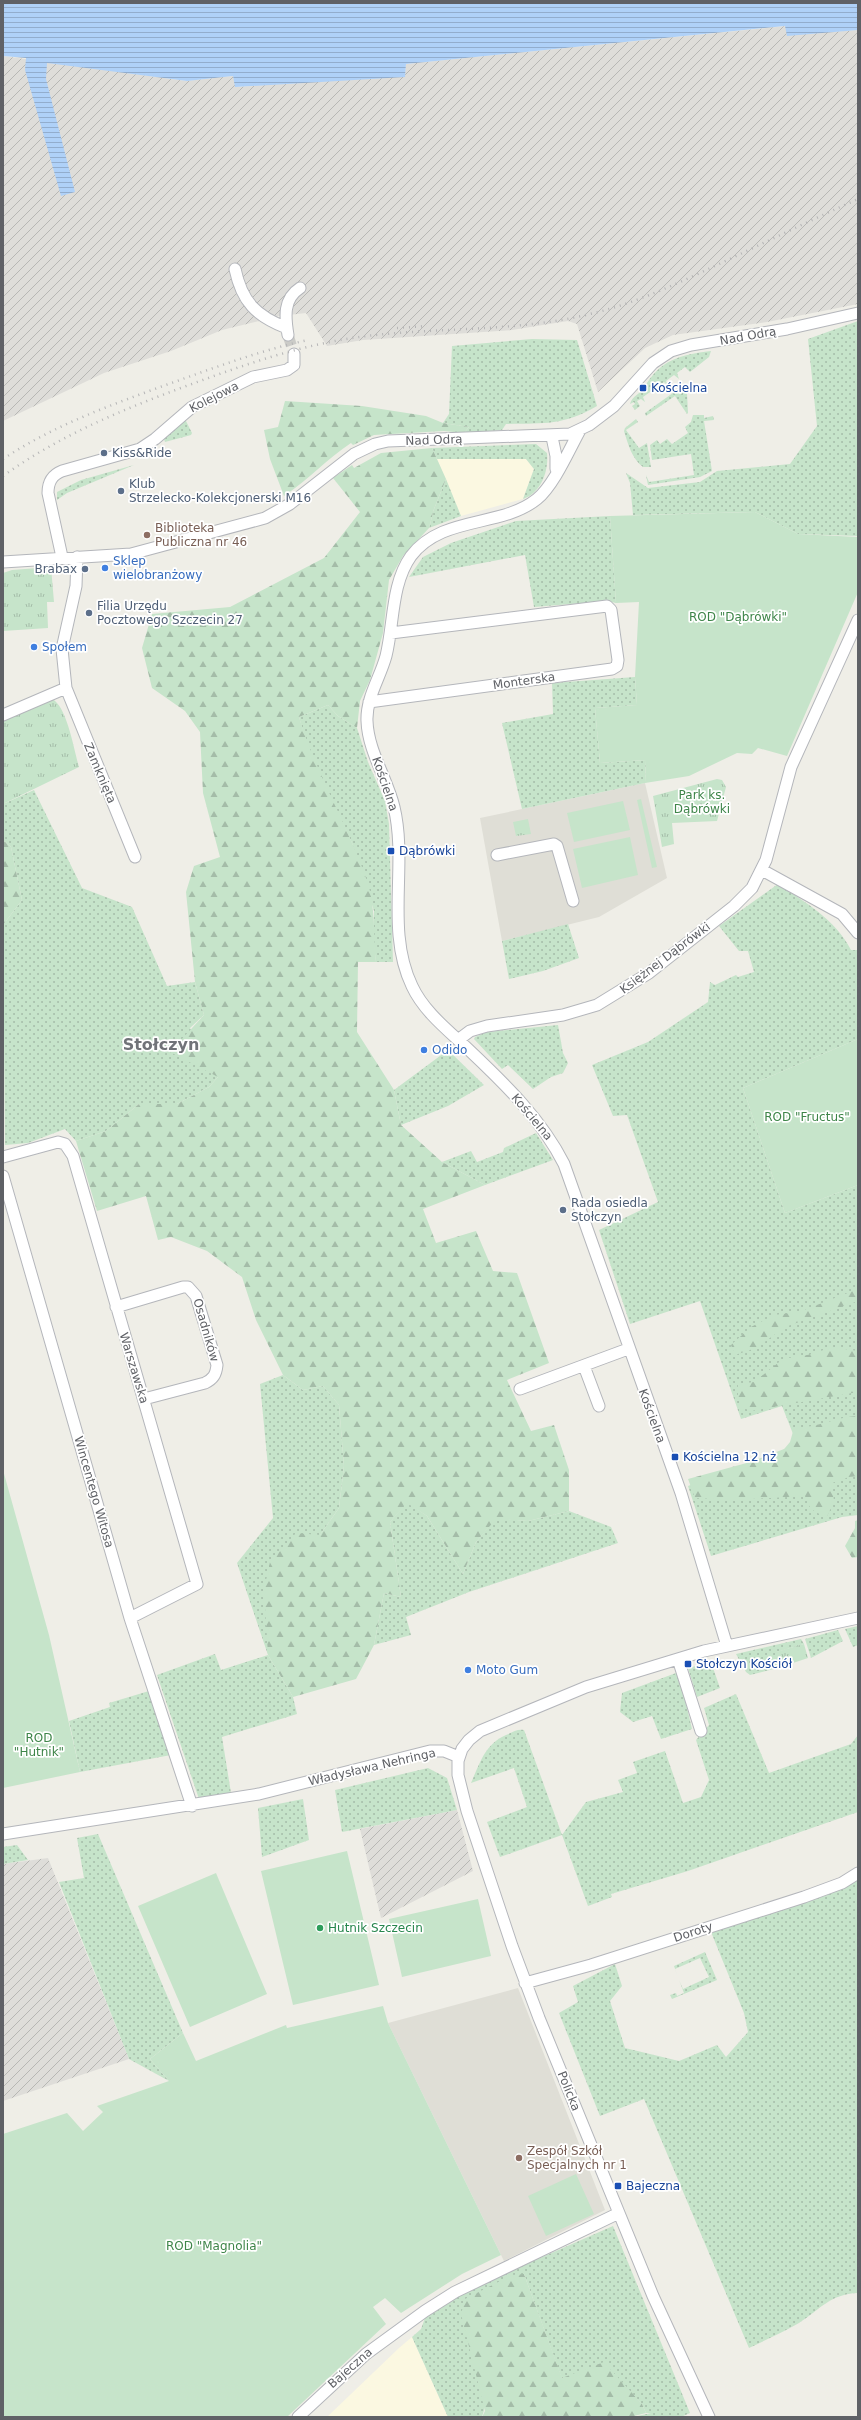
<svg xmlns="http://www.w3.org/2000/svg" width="861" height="2420" viewBox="0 0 861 2420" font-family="'DejaVu Sans',sans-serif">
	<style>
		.commercial { fill: #fbf8e1 }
		.industrial { fill: url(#industrial-furrows) }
		.education { fill: #dfded6 }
		.grass { fill: url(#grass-dots) }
		.forest { fill: url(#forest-firs) }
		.park { fill: url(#park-tufts) }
		.garden { fill: #c6e4ca }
		.water { fill: url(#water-rules) }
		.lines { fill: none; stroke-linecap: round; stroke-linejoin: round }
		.minor-tunnel { stroke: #cbcbc7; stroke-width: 11; stroke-dasharray: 11 5.5; stroke-linecap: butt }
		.minor-casing { stroke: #b4b6bb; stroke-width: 13 }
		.minor { stroke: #fff; stroke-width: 11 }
		.rail { stroke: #b5b5b6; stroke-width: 2.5; stroke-dasharray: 1 5; stroke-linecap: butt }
		.transit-dot { fill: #1a4fb4; stroke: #fff; stroke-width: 1.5 }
		.service-dot { fill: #5c6f8a; stroke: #fff; stroke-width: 1.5 }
		.education-dot { fill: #8d6e63; stroke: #fff; stroke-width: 1.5 }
		.shop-dot { fill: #3f7fe0; stroke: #fff; stroke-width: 1.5 }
		.leisure-dot { fill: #2e9e5b; stroke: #fff; stroke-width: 1.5 }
		.labels { text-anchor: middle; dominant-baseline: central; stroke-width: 3.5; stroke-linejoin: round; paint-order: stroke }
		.street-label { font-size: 12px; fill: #5f6166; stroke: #fff }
		.transit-label { font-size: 12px; fill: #164399; stroke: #fff; text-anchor: start }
		.service-label { font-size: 12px; fill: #4e5e75; stroke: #fff; text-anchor: start }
		.education-label { font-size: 12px; fill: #785e54; stroke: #fff; text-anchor: start }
		.shop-label { font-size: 12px; fill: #366cbe; stroke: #fff; text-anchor: start }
		.park-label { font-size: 12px; fill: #3e8549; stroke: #fff }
		.leisure-label { font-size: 12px; fill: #27864d; stroke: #fff; text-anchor: start }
		.district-label { font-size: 16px; font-weight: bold; fill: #707378; stroke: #fff }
	</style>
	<defs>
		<pattern id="industrial-furrows" width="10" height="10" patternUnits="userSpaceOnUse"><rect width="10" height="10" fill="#deddd9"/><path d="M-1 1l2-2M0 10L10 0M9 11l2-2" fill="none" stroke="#b7b7b4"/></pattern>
		<pattern id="grass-dots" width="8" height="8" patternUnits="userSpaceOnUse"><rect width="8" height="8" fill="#c6e4ca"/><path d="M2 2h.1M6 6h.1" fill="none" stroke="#a4bca8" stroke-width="1.8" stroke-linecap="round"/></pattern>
		<pattern id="forest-firs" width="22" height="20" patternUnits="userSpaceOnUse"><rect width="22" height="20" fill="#c6e4ca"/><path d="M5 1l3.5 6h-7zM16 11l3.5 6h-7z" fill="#a4bca8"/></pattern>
		<pattern id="park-tufts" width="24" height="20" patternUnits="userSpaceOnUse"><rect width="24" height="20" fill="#c6e4ca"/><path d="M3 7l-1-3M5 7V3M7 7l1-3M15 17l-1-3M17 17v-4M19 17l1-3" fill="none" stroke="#a4bca8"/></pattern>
		<pattern id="water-rules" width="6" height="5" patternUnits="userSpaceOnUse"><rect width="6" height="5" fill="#afd1f8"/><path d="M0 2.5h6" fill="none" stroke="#92adcd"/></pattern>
	</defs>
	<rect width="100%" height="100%" fill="#efeee7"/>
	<path class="commercial" d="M437,459H526L534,469L523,499L461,516Z
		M412,2337L448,2417H327L399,2348Z"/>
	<path class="industrial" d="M786,26L787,35L858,30V304L767,322L673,335L645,348L598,392L577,324L568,321L512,330L363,340L327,346L306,313L279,316L222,330L171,351L104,373L3,421V56L186,81L233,76L236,87L405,76L406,64Z
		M457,1810L473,1871L381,1918L360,1829Z
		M48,1858L129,2059L3,2101V1864Z"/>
	<path class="education" d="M645,783L667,878L599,917L502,941L480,818Z
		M518,1988L605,2210L504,2261L388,2023Z"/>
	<path class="grass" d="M858,321V536L798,534L755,512L633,515L630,483L626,473L648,488L700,482L717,471L790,464L817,426L808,339Z
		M532,339L577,340L597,406C562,426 545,423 506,424L502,430L464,433L469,427L443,423L449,414L452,346Z
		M711,351L709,357L690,372L685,367L677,373L679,379L674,375L666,381L668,386L664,382L655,388L657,394L653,390L643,397L645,402L641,399L637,401L640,406L635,410L632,406L635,404L634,402L630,404C632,396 641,393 644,388C660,360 679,355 711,351Z
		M682,388L687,393L688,413L681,420L687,414L675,396L646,416L645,413L677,390Z
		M693,415H704V418L713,416L714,420L704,421L712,471L700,477L648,485L646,475L649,482L694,475L691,454L652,460L650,445L657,440L660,444L667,439L672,444L688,433L685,427L691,422Z
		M185,419L192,433L191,435L165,442L164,439Z
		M636,419L638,422L626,430L639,448L647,443L651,467H643C632,459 628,444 624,431L625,428Z
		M536,444L547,453C549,471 541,493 523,499L534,469L526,459H437L432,448Z
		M134,465L67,493L57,500V492L81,480Z
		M446,479L461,516L429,528L434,509Z
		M610,516L616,603L607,601L534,607L525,555L409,577L423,557L451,543L516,521Z
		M635,677L637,705L595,708L600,763L646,760L645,783L522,809L502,723L553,714L552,683Z
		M328,705L338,716L357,728L368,762L385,801L389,824L393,962H376L373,938L374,911L352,843L308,749L299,717Z
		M34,790L82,888L132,907L167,986L195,982L204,1015L190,1028L218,1077L209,1087L177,1104H139L106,1131L76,1141L65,1129L28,1143L5,1145L3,925L22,900L11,847L3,840V804Z
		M778,884C806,903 835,919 851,950H858V1039L743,1088L785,1213L858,1185V1515L842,1517L711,1556L688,1486L797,1444L782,1406L741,1419L700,1301L630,1324L599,1230L658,1202L627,1115L613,1116L592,1065L648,1042L708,1002L710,982L715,985L736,975L738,977L754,972L748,951H739L719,926Z
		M568,924L579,958L543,971L509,979L502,941Z
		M558,1025L563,1053L568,1063L563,1073L551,1077L533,1089L508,1065L502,1069L474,1039L475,1037L487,1032Z
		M448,1050L484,1085L448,1106L401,1125L394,1090Z
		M536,1133L553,1160L485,1185L442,1162L471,1151L477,1162L503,1152L504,1148Z
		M283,1375L303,1390L323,1386L339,1405L344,1466L339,1508L320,1535L268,1655L293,1697L297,1714L222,1737L231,1793L199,1799L157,1675L215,1654L221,1670L268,1655L237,1563L273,1518L260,1384Z
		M407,1502L427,1516L463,1574L476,1542L496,1518L528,1521L569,1511L611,1527L618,1543L469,1592L406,1617L411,1635L374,1645L384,1593L401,1597L390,1522Z
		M858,1626V1645L853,1647L845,1629Z
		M838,1630L843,1641L811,1658L805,1639Z
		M801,1639L804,1644L777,1652L781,1667L750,1675L746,1672L736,1654Z
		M711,1662L720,1688L697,1697L688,1668Z
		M676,1673L680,1678L692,1729L661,1739L652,1716L633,1722L620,1712L622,1693Z
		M149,1691L171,1755L80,1772L69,1721L110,1707L109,1703Z
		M736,1694L769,1773L851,1744L858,1735V1812L688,1871L611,1894L612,1897L588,1906L562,1835L500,1857L487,1822L527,1807L514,1768L471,1783C480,1763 485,1744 506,1735C513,1732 517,1729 524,1730L562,1835L586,1802L623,1792L618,1780L637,1773L633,1762L665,1751L683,1803L701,1797L709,1780L696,1740L709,1725L704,1708Z
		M428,1768L447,1778L457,1810L342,1832L335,1790Z
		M303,1799L309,1840L262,1857L258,1808Z
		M98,1834L183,2033L150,2059L169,2081L129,2059L59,1882L84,1878L77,1838Z
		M17,1845L28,1860L3,1864V1847Z
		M858,1880V2293C830,2294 821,2309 799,2323C783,2332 766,2340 749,2348L644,2099L600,2116L559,2013L578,2002L573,1986L615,1964L622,1986L610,2001L625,2048L679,2061L717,2045L726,2057L748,2032L744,2013L711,1932L825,1896Z
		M705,1952L717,1980L672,1999L670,1995L676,1993L677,1996L684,1993L679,1980L683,1989L709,1977L700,1958L675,1969L678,1977L674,1966Z
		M613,2226L690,2413L681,2417H633L651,2413H646L642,2404L632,2394L562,2379L524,2274L482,2417H448L412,2337L421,2329L425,2318L474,2287Z"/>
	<path class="forest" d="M285,401L362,406L426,416L443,423L469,427L464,433L444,431L374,435L353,445L351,443C327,459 308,480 284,496L270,459L264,430L278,427Z
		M432,448L446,479L434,509L429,528L403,556L389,580L383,633L370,680L360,701L357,728L338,716L328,705L299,717C316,774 348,825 367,881C376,907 373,934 376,962H358L357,1032L394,1090L401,1125L442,1162L485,1185L423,1209L436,1243L476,1231L493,1271L517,1273L549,1363L507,1380L531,1431L554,1425L569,1470V1511L528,1521L496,1519L476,1542L463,1574L427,1516L407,1503L390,1522L401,1597L384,1593L374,1645L356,1679L293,1697L268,1655L264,1590L270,1562L296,1533L320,1535L339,1508L344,1466L339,1405L323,1386L303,1390L283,1375L256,1320L242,1277L207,1251L171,1237L158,1240L146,1196L97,1211L76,1141L106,1131L139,1104H177L209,1087L218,1077L170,1052L204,1015L195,982L186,892L194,866L220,857L203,793L200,732L185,711L152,688L142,648L152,614L230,607L324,558L360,512L333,478L352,465L354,468L381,453Z
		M3,840L11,847L22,900L3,925Z
		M858,1289V1301L785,1327L756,1348L735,1355L731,1345L751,1327L774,1315L799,1312Z
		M831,1347L858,1351V1392L751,1411L741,1407L738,1398V1384L754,1382L783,1359L813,1354Z
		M858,1416V1476L849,1477L832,1483L834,1502L827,1516C814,1513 809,1509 805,1496L734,1500L695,1498L688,1479L780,1454L790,1442L794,1428C817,1428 836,1417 858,1416Z
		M858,1520V1557L852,1558L845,1546L855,1528V1521Z
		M524,2274L562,2378L604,2362L642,2404L646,2413L630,2417H482L485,2411L461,2314L465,2299L512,2275Z"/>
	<path class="park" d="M51,567L54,602H47L48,628L3,631V573L12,570Z
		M52,699C67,706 74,750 79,767L3,804V720Z
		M717,779L722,780L726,787L717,821L672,823L674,844L662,847L653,796Z
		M528,819L531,834L516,836L513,822Z
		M804,1644L808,1658L781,1667L776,1652Z"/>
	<path class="garden" d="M755,512L798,534L858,537V592L787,756L758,748L752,754L737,753L689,776L645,783L646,760L600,763L595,708L637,705L635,677L639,602L616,603L610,516Z
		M641,799L657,867L652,868L637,800Z
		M623,801L630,830L574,842L567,813Z
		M630,837L638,875L582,888L573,849Z
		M858,1039V1185L785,1213L743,1088Z
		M3,1470L49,1635L80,1772L3,1788Z
		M347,1851L379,1985L293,2005L261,1871Z
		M216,1873L267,1994L190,2027L138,1906Z
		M478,1899L491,1956L402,1977L389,1919Z
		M383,2006L388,2023L501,2255L462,2274L401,2313L385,2298L373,2307L386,2324L287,2417H3V2134L67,2113L83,2131L103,2112L97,2106L169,2081L150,2059L183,2033L196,2061L286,2025L287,2028Z
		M576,2174L594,2214L546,2236L528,2196Z"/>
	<path class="water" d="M3,3H858V30L787,36L785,26L406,64L405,77L235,87L233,76L187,81L47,63L46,79L75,192L61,196L25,70L26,58L3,56Z"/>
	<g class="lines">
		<path class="minor-tunnel" d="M288,335L294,354"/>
		<g class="minor-casing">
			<path id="minor" d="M235,269C242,302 256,316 287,328
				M288,335C285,317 283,299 300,288
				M580,430C569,450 554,485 537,499C501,528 442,515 411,556C391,584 394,624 386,656C380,678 366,698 367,721C368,751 387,778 394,807C408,865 385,930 412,986C424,1012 449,1031 469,1050C505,1084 542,1120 564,1164L681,1493L727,1646
				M552,437L556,456V469
				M62,557L48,493C48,482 52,475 62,471L140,449L155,439L192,407L253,377L287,370L294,365V354
				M77,557L76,586L62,649L66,688L135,857
				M3,562L131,554L265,518L290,504L354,454L375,444L388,441L570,434L589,425L614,406L653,363L671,351L691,345L787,329L858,313
				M369,702L612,669L617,666L618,660L611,610L607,606L391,633
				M3,715L66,688
				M497,855L554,844L557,846L573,901
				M762,870L842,914L858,933
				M458,1040L470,1031L487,1026L563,1015L597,1005L649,973L734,906L752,888L766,860L791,767L858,620
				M3,1157L58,1142L65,1144L73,1156L197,1584L130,1618
				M3,1176L130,1618L192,1806
				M116,1307L183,1287H188L196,1296L217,1365C216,1375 213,1379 205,1383L144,1399
				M584,1366L599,1406
				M520,1389L628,1349
				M678,1659L701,1731
				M3,1834L259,1794L430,1751H444L459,1757
				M525,1983L591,1965L804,1897L842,1883L858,1873
				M298,2417L366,2354L425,2311L455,2292L619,2213
				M709,2417L653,2296L539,2018L512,1946L467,1811L458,1775V1761L462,1749L469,1740L480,1731L586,1687L704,1651L858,1618"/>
		</g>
		<use href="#minor" class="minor"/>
		<path class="rail" d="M397,328L427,326
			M3,459C53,426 108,406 163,386C211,369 258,351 308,340
			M3,476C63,433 131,406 200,381C255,361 309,343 367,336C441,327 517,332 590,314C634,304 676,284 717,265C764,243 811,220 858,199"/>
	</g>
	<g class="transit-dot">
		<rect x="639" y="384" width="8" height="8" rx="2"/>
		<rect x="387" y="847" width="8" height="8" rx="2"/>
		<rect x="671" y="1453" width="8" height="8" rx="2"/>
		<rect x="684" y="1660" width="8" height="8" rx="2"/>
		<rect x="614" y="2182" width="8" height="8" rx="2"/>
	</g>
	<g class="service-dot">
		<circle cx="104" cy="453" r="4"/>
		<circle cx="121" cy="491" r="4"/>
		<circle cx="85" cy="569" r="4"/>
		<circle cx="89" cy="613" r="4"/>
		<circle cx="563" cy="1210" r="4"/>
	</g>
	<g class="education-dot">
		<circle cx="147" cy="535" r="4"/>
		<circle cx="519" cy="2158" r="4"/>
	</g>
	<g class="shop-dot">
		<circle cx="105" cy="568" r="4"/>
		<circle cx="34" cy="647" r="4"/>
		<circle cx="424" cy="1050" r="4"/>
		<circle cx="468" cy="1670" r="4"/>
	</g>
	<circle class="leisure-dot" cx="320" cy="1928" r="4"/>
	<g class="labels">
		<g class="street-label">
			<text transform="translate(748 336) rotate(-10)">Nad Odrą</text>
			<text transform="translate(214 397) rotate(-27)">Kolejowa</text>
			<text transform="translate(434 440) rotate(-2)">Nad Odrą</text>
			<text transform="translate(524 681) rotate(-8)">Monterska</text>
			<text transform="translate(100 773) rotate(67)">Zamknięta</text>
			<text transform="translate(385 784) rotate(71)">Kościelna</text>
			<text transform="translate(665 958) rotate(-37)">Księżnej Dąbrówki</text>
			<text transform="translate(532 1117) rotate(50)">Kościelna</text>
			<text transform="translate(206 1330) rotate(74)">Osadników</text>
			<text transform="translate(134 1368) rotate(73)">Warszawska</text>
			<text transform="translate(652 1416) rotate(70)">Kościelna</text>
			<text transform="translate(94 1492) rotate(74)">Wincentego Witosa</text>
			<text transform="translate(372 1767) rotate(-13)">Władysława Nehringa</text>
			<text transform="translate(693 1932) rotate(-18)">Doroty</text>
			<text transform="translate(569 2091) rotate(68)">Policka</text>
			<text transform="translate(350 2368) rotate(-41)">Bajeczna</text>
		</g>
		<g class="transit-label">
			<text x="651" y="388">Kościelna</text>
			<text x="399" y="851">Dąbrówki</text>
			<text x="683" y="1457">Kościelna 12 nż</text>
			<text x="696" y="1664">Stołczyn Kościół</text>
			<text x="626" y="2186">Bajeczna</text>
		</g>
		<g class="service-label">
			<text x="112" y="453">Kiss&amp;Ride</text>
			<text x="129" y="484">Klub<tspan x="129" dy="14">Strzelecko-Kolekcjonerski M16</tspan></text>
			<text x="77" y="569" text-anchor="end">Brabax</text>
			<text x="97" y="606">Filia Urzędu<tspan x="97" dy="14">Pocztowego Szczecin 27</tspan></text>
			<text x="571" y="1203">Rada osiedla<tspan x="571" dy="14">Stołczyn</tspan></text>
		</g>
		<g class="education-label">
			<text x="155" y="528">Biblioteka<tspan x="155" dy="14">Publiczna nr 46</tspan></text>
			<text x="527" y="2151">Zespół Szkół<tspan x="527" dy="14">Specjalnych nr 1</tspan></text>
		</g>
		<g class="shop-label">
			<text x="113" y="561">Sklep<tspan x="113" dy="14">wielobranżowy</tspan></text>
			<text x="42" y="647">Społem</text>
			<text x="432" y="1050">Odido</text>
			<text x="476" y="1670">Moto Gum</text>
		</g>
		<g class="park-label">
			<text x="738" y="617">ROD "Dąbrówki"</text>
			<text x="702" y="795">Park ks.<tspan x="702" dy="14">Dąbrówki</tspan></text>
			<text x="807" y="1117">ROD "Fructus"</text>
			<text x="39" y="1738">ROD<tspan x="39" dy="14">"Hutnik"</tspan></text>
			<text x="214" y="2246">ROD "Magnolia"</text>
		</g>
		<g class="leisure-label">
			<text x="328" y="1928">Hutnik Szczecin</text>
		</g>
		<g class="district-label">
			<text x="161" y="1044">Stołczyn</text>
		</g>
	</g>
	<rect width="861" height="2420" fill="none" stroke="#5f6166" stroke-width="8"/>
</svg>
